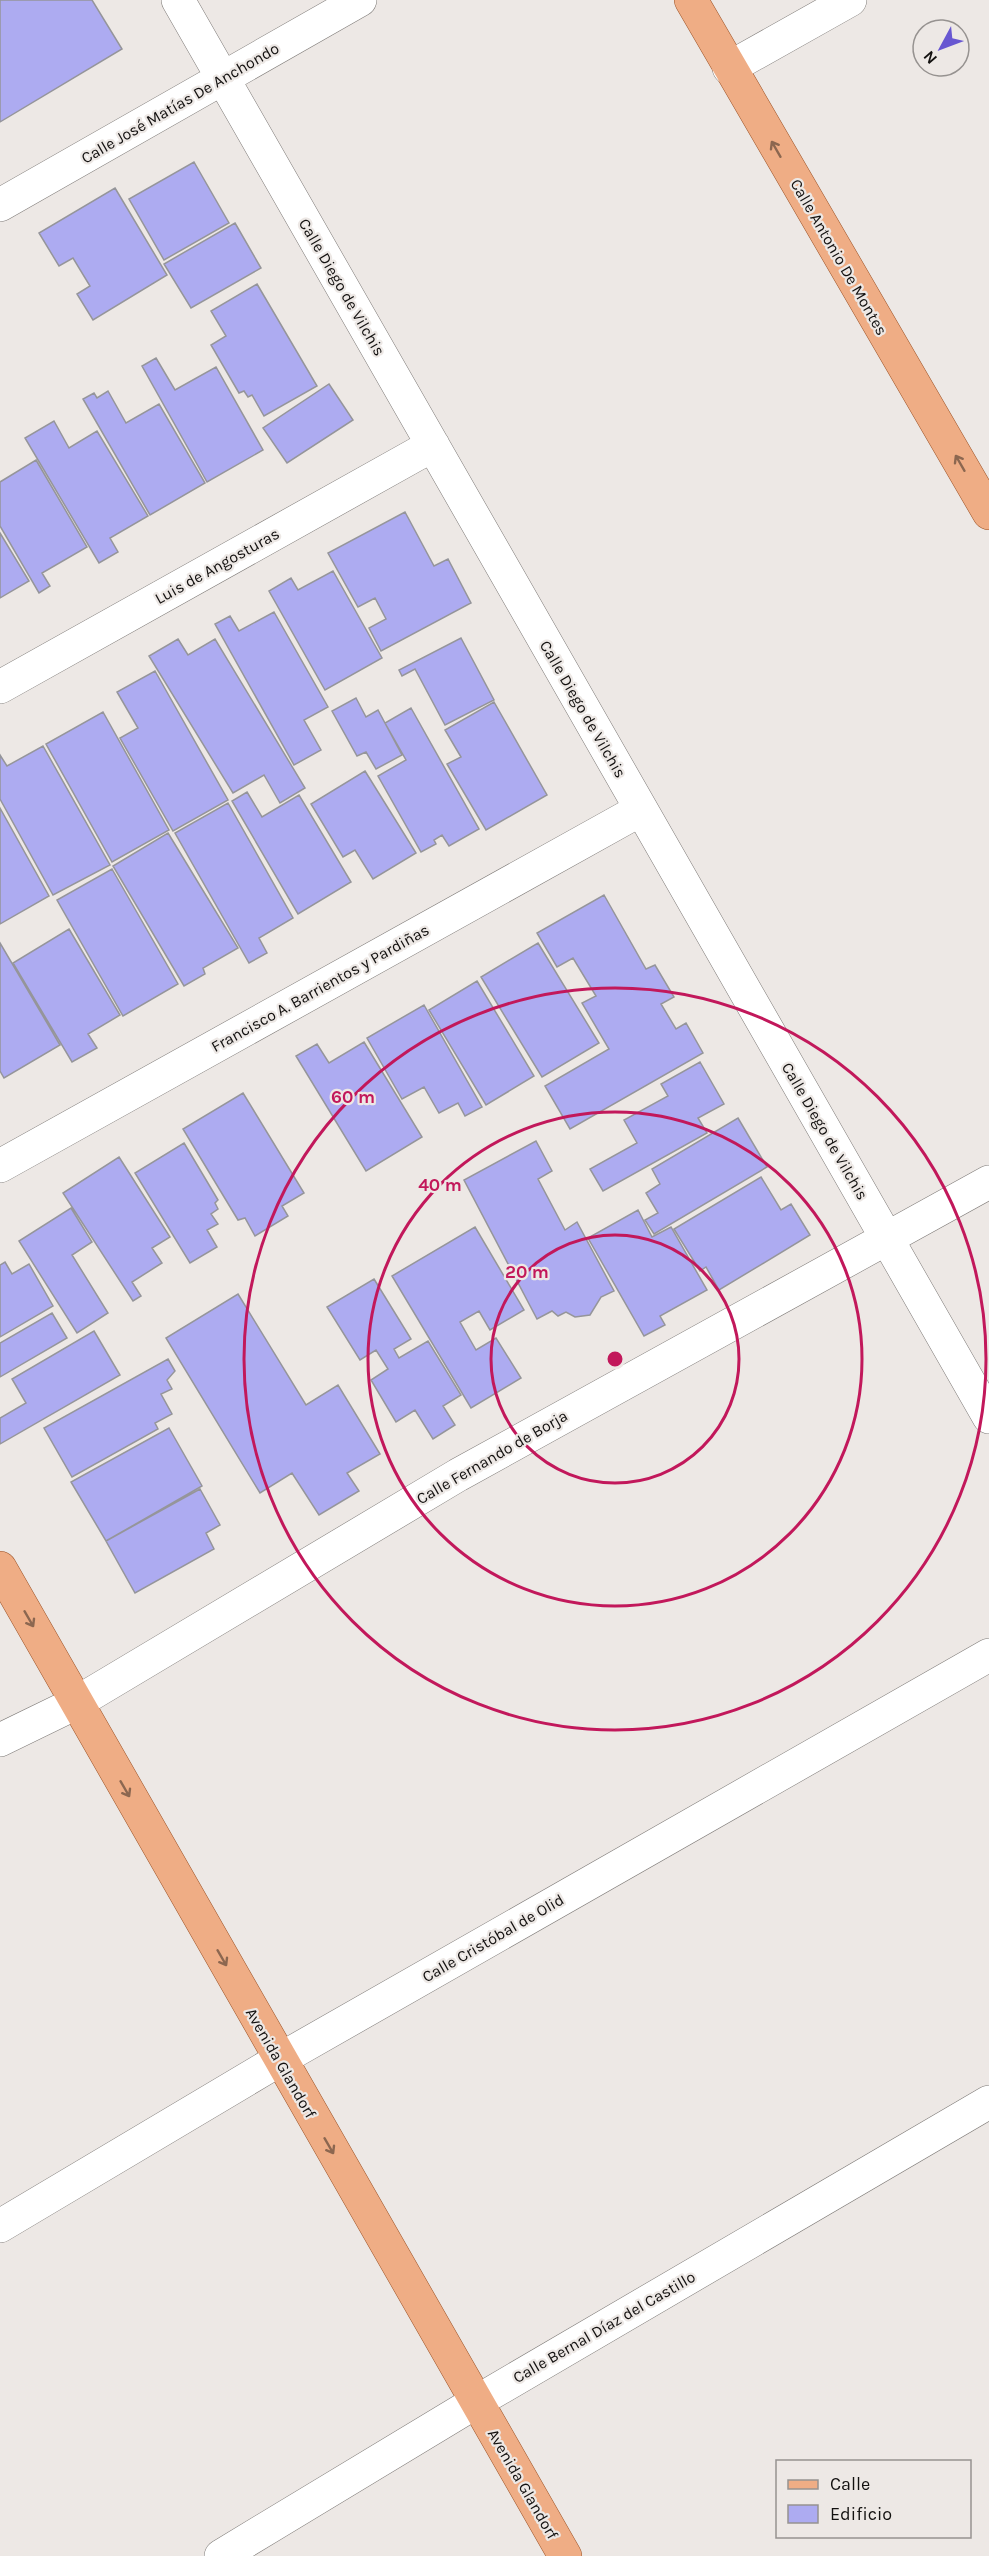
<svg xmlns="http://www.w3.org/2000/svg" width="989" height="2556" viewBox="0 0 989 2556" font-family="Karla,sans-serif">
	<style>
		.building { fill: #adabf1; stroke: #95959a; stroke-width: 1.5 }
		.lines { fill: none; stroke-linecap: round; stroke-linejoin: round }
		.minor-casing { stroke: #7f7b78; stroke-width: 34 }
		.major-casing { stroke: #9c5327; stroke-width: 34 }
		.minor { stroke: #fff; stroke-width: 33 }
		.major { stroke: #efad85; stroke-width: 33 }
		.oneway { stroke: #8c6750 }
		.ring { fill: none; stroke: #c2185b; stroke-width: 3 }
		.labels { text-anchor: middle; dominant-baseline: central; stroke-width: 4.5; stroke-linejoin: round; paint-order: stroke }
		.street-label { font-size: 16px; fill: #131110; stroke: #ede8e5 }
		.centre { fill: #c2185b; stroke: #ede8e5; stroke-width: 3 }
		.ring-label { font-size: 18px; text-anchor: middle; font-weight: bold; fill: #c2185b; stroke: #ede8e5; stroke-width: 4.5; stroke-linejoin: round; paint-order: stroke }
	</style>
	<rect width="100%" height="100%" fill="#ede8e5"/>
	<path class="building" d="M0,0H92L122,49L0,122Z
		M194,162L229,223L164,260L129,199Z
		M115,188L167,275L93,320L77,294L90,286L73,258L59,266L39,233Z
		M235,223L261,268L191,308L164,264Z
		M257,284L317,386L264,416L252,395L248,397L244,391L239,393L211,345L226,336L211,311Z
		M156,358L175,390L216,367L263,450L207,482L142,366Z
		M329,384L353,420L287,463L263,428Z
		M108,391L126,423L159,404L205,483L150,515L83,399L94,393L97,398Z
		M54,421L69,448L97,431L148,516L110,538L118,552L99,563L25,438Z
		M36,460L87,547L42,573L50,586L39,593L0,526V482Z
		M405,512L434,566L448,559L471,603L381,651L369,628L386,619L375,598L358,607L328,553Z
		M0,533L29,581L0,598Z
		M333,571L382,658L325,690L269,591L291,578L298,590Z
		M274,612L328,707L304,720L321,750L294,765L215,624L230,616L239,631Z
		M461,638L494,700L445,725L415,669L402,676L399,670Z
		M178,639L188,655L215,639L305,788L280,803L264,775L233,793L149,656Z
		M155,671L228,800L173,831L120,738L138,728L117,692Z
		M356,698L366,717L378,710L402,755L376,769L366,752L357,756L332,711Z
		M494,702L547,795L486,830L447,764L461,757L445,730Z
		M411,708L479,829L449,846L442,835L434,840L436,844L421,852L378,776L406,760L385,723Z
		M103,712L169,830L112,862L46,744Z
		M43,746L110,865L53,895L0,799V755L7,766Z
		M365,771L416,853L373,879L355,850L343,857L311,804Z
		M247,792L262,817L299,795L351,882L298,914L232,801Z
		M228,803L293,918L259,938L267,953L249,963L175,833Z
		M0,808L49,896L0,924Z
		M168,833L238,948L203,968L205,974L184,986L113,866Z
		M112,869L178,984L123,1016L57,900Z
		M604,895L646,969L655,965L674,997L661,1004L676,1029L686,1023L703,1053L570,1129L545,1086L609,1049L582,1003L596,996L573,958L557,967L537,933Z
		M69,929L120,1015L88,1034L97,1048L72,1062L13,963Z
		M0,943L60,1045L4,1078L0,1071Z
		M538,943L599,1043L542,1077L481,977Z
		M477,981L534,1076L486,1105L429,1010Z
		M424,1005L482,1107L465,1116L458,1103L439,1113L424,1087L402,1099L367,1038Z
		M364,1042L422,1137L366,1171L296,1056L317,1044L329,1063Z
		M700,1062L724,1104L698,1118L707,1133L603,1191L590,1169L637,1143L624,1120L668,1096L661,1084Z
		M243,1093L304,1193L282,1206L288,1216L255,1236L245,1218L238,1220L183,1129Z
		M738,1118L767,1167L654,1234L645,1220L658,1213L646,1193L660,1184L652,1169Z
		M536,1141L552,1171L538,1179L565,1230L577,1222L614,1291L601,1297L590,1315L575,1317L566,1312L558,1316L552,1311L537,1319L464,1180Z
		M184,1143L218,1200L215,1203L218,1209L211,1214L218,1224L207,1230L217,1247L190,1263L135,1173Z
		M119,1157L170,1237L152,1248L162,1263L132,1282L141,1296L133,1301L63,1193Z
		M761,1177L781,1210L791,1204L810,1235L719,1290L706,1267L700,1271L674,1229Z
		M71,1208L92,1242L72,1255L108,1313L77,1333L19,1241Z
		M638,1210L652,1237L671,1227L707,1290L660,1316L665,1325L644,1336L588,1238Z
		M475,1227L524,1310L490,1330L479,1311L460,1322L476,1350L496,1338L521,1378L471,1408L392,1276Z
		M5,1262L12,1274L29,1264L53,1306L0,1337V1265Z
		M374,1279L411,1339L394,1349L399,1358L428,1341L461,1395L443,1406L455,1425L433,1439L415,1410L396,1422L371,1380L388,1369L376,1350L360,1360L327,1307Z
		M238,1294L306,1405L338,1385L380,1454L347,1473L359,1491L319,1515L292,1473L260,1493L166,1338Z
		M52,1313L67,1338L0,1377V1343Z
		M94,1331L120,1375L0,1444V1418L26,1403L12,1379Z
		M168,1359L175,1371L167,1380L172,1389L161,1394L172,1414L155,1423L158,1429L72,1477L44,1428Z
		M169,1428L202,1486L106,1541L71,1482Z
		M200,1489L220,1525L206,1533L214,1549L135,1593L106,1541Z"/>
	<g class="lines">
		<g class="minor-casing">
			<path id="minor" d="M178,0L989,1417
				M729,68L850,0
				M0,205L360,0
				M0,687L433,445
				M0,1166L640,810
				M0,1740L76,1703L458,1475L989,1182
				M0,2226L279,2060L989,1655
				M221,2556L476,2402L989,2102"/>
		</g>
		<g class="major-casing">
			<path id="major" d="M691,0L989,513
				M0,1568L565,2556"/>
		</g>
		<use href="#minor" class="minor"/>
		<use href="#major" class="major"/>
	</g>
	<defs><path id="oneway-shaft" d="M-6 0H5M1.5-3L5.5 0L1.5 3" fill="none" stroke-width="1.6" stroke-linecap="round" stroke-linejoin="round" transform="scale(1.5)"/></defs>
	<g class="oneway">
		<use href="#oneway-shaft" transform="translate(776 149) rotate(-120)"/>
		<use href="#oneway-shaft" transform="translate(960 463) rotate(-120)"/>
		<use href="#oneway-shaft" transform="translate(29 1619) rotate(60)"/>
		<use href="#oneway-shaft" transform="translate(125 1789) rotate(60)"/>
		<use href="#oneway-shaft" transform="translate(222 1958) rotate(60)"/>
		<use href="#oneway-shaft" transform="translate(329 2146) rotate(60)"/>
	</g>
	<g class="ring">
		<circle cx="615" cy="1359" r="124"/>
		<circle cx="615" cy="1359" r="247"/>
		<circle cx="615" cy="1359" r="371"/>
	</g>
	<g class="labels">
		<g class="street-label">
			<text transform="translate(180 103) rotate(-30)">Calle José Matías De Anchondo</text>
			<text transform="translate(839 257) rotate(60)">Calle Antonio De Montes</text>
			<text transform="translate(342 287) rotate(60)">Calle Diego de Vilchis</text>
			<text transform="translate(217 566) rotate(-29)">Luis de Angosturas</text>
			<text transform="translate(583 709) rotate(60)">Calle Diego de Vilchis</text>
			<text transform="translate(320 988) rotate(-29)">Francisco A. Barrientos y Pardiñas</text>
			<text transform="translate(825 1131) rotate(60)">Calle Diego de Vilchis</text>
			<text transform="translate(492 1457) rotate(-30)">Calle Fernando de Borja</text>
			<text transform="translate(493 1938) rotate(-30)">Calle Cristóbal de Olid</text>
			<text transform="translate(281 2063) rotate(60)">Avenida Glandorf</text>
			<text transform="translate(604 2327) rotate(-30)">Calle Bernal Díaz del Castillo</text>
			<text transform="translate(523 2484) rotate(60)">Avenida Glandorf</text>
		</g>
	</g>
	<circle cx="615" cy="1359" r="9" class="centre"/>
	<g class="ring-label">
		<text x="353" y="1103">60 m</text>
		<text x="440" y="1191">40 m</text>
		<text x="527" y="1278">20 m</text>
	</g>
	<rect x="776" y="2460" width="195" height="78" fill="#ede8e5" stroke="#969290" stroke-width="1.5"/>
	<rect x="788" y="2480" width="30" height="9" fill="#efad85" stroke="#969290" stroke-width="1.5"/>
	<text x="830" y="2490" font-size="18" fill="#131110">Calle</text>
	<rect x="788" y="2505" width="30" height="18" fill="#adabf1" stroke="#969290" stroke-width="1.5"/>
	<text x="830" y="2520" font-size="18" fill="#131110">Edificio</text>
	<g transform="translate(941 48) rotate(229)"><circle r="28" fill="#ede8e5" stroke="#969290" stroke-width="1.5"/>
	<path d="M0-4.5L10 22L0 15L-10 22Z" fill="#6857d1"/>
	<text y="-9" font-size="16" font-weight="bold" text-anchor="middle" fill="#131110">N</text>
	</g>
</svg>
